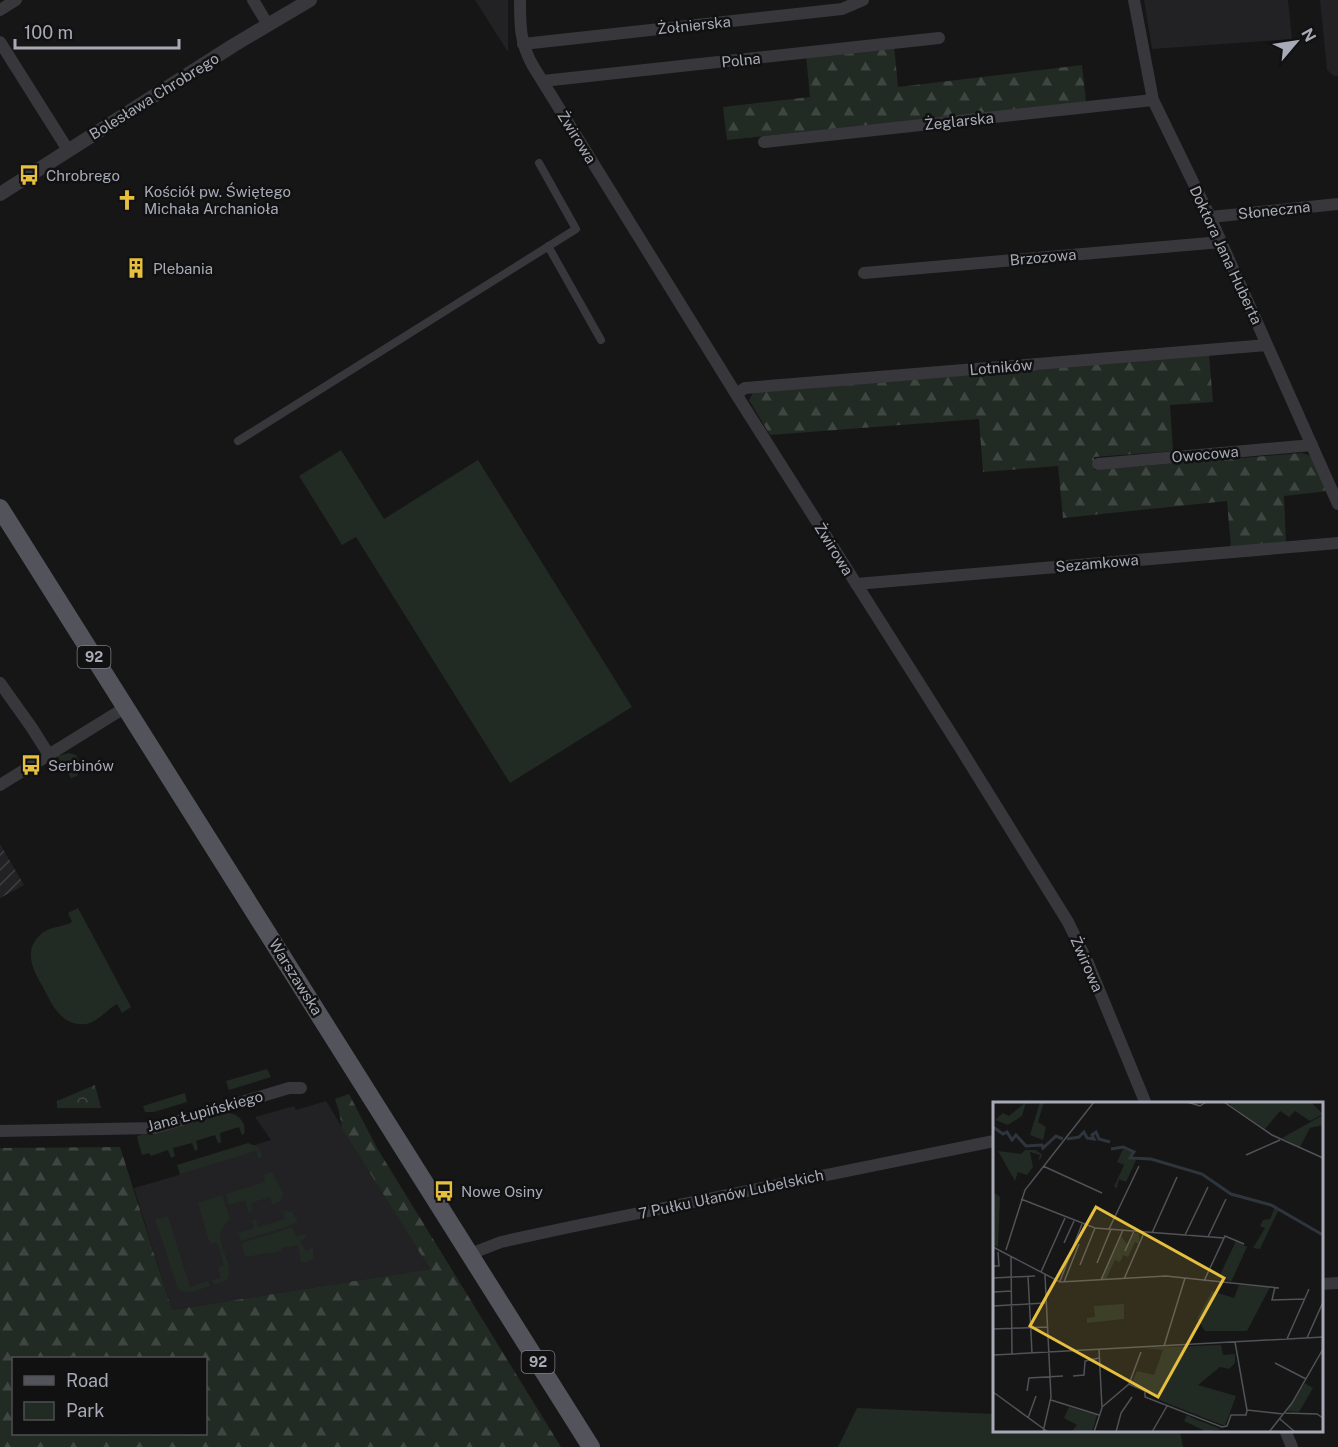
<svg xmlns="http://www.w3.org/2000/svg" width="1338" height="1447" viewBox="0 0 1338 1447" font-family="'Public Sans',sans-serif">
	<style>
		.built { fill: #222224 }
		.industrial { fill: url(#industrial-furrows) }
		.green { fill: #222a24 }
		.forest { fill: url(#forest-firs); fill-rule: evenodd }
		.park { fill: url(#park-crowns) }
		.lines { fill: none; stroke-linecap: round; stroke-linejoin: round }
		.pedestrian { stroke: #37373c; stroke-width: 8 }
		.minor { stroke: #37373c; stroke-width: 12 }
		.tertiary { stroke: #37373c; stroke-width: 14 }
		.primary { stroke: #53545b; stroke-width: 18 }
		.labels { text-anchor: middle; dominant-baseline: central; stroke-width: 5; stroke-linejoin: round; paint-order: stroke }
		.shield { fill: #111112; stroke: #7b7d86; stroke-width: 1.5 }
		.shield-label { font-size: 14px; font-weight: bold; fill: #a8abb7 }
		.street-label { font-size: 15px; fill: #a8abb7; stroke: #111112 }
		.poi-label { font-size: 15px; fill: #a8abb7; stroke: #111112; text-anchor: start }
		.inset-river { fill: none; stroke: #2f353d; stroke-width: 3 }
		.inset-road { fill: none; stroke: #505257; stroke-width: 1.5 }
		.view { fill: #e7bf3e; fill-opacity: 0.15; stroke: #e7bf3e; stroke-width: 3 }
		.inset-edge { fill: none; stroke: #a8abb7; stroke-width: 3 }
	</style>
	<defs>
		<pattern id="industrial-furrows" width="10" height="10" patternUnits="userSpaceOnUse" patternTransform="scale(1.5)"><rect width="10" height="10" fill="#222224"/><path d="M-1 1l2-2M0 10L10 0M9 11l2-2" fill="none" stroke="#3f3f42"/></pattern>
		<pattern id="forest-firs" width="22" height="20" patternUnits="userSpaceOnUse" patternTransform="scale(1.5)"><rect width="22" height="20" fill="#222a24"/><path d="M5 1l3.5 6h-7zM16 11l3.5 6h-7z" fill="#3f4642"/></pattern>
		<pattern id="park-crowns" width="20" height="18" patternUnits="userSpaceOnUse" patternTransform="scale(1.5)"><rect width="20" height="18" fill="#222a24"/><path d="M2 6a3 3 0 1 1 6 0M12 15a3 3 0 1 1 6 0" fill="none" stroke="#3f4642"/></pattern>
	</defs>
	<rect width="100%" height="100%" fill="#161617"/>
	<path class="built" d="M475,0H508V52Z
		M1144,0H1288L1292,39L1152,49Z
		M1320,0H1338V76H1334L1327,70Z
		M326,1101L430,1269L172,1310L134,1188L179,1175L181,1173L179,1168L271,1140L255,1117L294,1106L296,1110Z"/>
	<path class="industrial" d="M0,844L24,885L0,898Z"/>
	<path class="green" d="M341,450L384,519L478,460L632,707L510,783L356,537L342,545L299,476Z
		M69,753L76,755L82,766L77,776L71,778L57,756Z
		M78,908L131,1007L122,1013L117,1004C106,1010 98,1022 86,1024C62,1027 52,1005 43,987C34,972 23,952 39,936C48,926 61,928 72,922L68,913Z
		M267,1069L271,1077L229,1090L226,1081Z
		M185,1093L187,1102L154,1112H145L143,1106Z
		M228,1113C238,1114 247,1122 244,1134L242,1135L239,1127L220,1133L221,1142L218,1143L215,1135L196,1141L198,1149L195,1151L192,1143L173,1148L175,1156L171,1158L168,1150L151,1156L149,1153L142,1155L137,1137C140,1133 147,1135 152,1135Z
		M248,1143L258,1147L263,1157L258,1159L256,1151L180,1174L177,1165Z
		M272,1172L283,1192V1196L279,1202L272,1205L270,1197L251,1203L253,1211L249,1212L245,1200L228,1205L226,1194L265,1182L263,1175Z
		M222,1195L230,1219C205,1241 237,1257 227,1280L214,1285L212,1280L221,1278L218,1268L224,1265L217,1242L210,1244L198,1203Z
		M283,1211L292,1212L298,1222L286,1227L241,1241L238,1233L254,1228L252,1220L256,1219L258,1227L285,1219Z
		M168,1216L190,1287L208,1281L210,1286C200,1289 188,1296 178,1289L155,1219Z
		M292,1227L297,1237L303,1234L306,1235V1238L300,1242L306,1251L312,1248L313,1249V1259L308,1262H301L298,1245L282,1248V1251L245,1257L242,1243Z
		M857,1408L994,1414V1430L1180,1431L1183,1447H838Z"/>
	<path class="forest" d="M894,45L898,87L1082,65L1086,102L727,140L723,107L810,97L806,55Z
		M1209,355L1213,402L1170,405L1173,451L1094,457V470L1302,453L1311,456L1328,491L1284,496L1286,543L1231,548L1227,501L1063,518L1058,466L983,472L979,419L770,435L749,400L753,393Z
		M349,1094L377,1148L561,1447H0V1148L120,1147L172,1310L430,1269L342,1128L339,1111L335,1099ZM206,1358V1434H14V1358Z"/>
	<path class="park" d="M95,1085L101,1108H57V1101Z"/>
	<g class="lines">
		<path class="pedestrian" d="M548,246L601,340
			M238,441L576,229L539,163"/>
		<path class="minor" d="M253,0L268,25
			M520,0C520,26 520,43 533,66L736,394L959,746L1068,922L1088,963L1146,1104
			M1134,0L1153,100L1210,217L1338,504
			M0,10L16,0
			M0,42L68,150
			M523,44L842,9L863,0
			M543,81L939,38
			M764,142L1153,100
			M1210,217L1338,204
			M864,273L1221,242
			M736,394L745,388L1267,345
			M1098,464L1312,445
			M856,584L1338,543
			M0,683L32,728L49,755
			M0,785L126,707
			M0,1131L155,1128L289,1088H301
			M470,1254L501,1242L570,1227L994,1141
			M1322,1284L1338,1283
			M1285,1430L1292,1447"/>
		<path class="tertiary" d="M0,194L234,45L310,0"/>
		<path class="primary" d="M0,508L591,1447"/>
	</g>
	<defs>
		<g id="bus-bare" transform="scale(1.62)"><path d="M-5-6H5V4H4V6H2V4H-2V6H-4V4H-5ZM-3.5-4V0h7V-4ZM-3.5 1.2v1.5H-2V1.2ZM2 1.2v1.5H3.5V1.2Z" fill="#e7bf3e" stroke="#111112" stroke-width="2.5" paint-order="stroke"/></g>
		<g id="church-bare" transform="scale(1.62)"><path d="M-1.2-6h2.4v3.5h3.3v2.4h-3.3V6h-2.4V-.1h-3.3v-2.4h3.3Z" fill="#e7bf3e" stroke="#111112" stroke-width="2.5" paint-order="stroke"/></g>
		<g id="building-bare" transform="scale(1.62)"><path d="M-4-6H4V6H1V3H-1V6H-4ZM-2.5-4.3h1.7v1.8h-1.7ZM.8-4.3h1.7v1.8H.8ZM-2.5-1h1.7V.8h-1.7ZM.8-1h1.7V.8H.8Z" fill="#e7bf3e" stroke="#111112" stroke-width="2.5" paint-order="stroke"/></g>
	</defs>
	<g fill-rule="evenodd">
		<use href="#bus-bare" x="29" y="175"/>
		<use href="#church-bare" x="127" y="200"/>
		<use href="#building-bare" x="136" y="268"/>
		<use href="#bus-bare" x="31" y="765"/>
		<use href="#bus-bare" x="444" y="1191"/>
	</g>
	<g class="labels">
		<g class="shield">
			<rect x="77.5" y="646" width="33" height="22" rx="4.5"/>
			<rect x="521.5" y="1351" width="33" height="22" rx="4.5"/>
		</g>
		<g class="shield-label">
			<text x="94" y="657">92</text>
			<text x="538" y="1362">92</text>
		</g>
		<g class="street-label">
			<text transform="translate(694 25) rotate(-6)">Żołnierska</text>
			<text transform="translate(741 60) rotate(-6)">Polna</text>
			<text transform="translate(154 96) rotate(-32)">Bolesława Chrobrego</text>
			<text transform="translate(959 121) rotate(-6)">Żeglarska</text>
			<text transform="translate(577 137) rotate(58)">Żwirowa</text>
			<text transform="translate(1274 210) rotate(-6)">Słoneczna</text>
			<text transform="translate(1226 255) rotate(65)">Doktora Jana Huberta</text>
			<text transform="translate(1043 257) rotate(-5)">Brzozowa</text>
			<text transform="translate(1001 367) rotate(-5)">Lotników</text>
			<text transform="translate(1205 454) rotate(-5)">Owocowa</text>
			<text transform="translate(834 549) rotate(58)">Żwirowa</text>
			<text transform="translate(1097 563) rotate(-5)">Sezamkowa</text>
			<text transform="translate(1087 964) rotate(66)">Żwirowa</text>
			<text transform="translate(296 977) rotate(58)">Warszawska</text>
			<text transform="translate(205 1111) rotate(-15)">Jana Łupińskiego</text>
			<text transform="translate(731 1194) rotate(-12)">7 Pułku Ułanów Lubelskich</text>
		</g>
		<g class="poi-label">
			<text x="46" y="175">Chrobrego</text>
			<text x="144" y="191">Kościół pw. Świętego<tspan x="144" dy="17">Michała Archanioła</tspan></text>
			<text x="153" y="268">Plebania</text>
			<text x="48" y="765">Serbinów</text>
			<text x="461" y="1191">Nowe Osiny</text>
		</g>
	</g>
	<g transform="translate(993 1102)">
		<rect width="330" height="330" fill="#161617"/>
		<path d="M330,13V23L317,26L307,45L289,36ZM32,48H42L49,52L48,56L45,59L47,53L37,50L40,65L34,73L25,70L22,79L5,49L28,52ZM243,139L254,145L238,180L226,175ZM246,183L277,185L254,229H212L204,217L219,189L241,196ZM131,202V217L94,221V216L102,215L101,204ZM76,305L104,313L99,330H78L84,323L71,316Z" fill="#222a24"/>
		<path d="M33,0L29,14L15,23L2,18L10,11L16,14ZM47,0H51L45,20L53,25L50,38L37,33ZM239,0H318L330,12L317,19L302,9L296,15L287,9L272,27L237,3ZM130,47L141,51L137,57L144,56L133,80L126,77L124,86L121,85L131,63L124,60ZM282,105L286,107L267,147L260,146L272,126L267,124L270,118L277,117ZM146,130V142L142,140L135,155L130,153L127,160L122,158L113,177H109L128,134L134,142L141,131ZM228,243L230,253L242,252V261L236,267L227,265L205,283L243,294L232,324L171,300L138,282L144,269L161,273L170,248L151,246ZM312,281L320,286L306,310L294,309ZM194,313L202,317L228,327L214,330L191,319Z" fill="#222a24"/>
		<path d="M0,90L7,95L5,145L0,143Z" fill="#222a24"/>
		<path class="inset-river" d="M0,25L10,32L14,30L19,38L23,33L33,44L49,43L50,46L63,34L70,37M74,37L86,35L91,30L94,36L101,37L99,33L103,30L106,37L117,40M118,47L130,45L141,50L137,56L158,57L209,72L238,92L278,103L330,133"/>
		<path class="inset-road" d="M194,0L207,4L213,0M231,0L279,33L330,56M253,53L287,38M50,64L109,91M28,97L102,126L231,136M116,127L146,64M159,131L184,75M192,133L215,85M215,135L233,97M71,141L81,119M0,145L67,180L173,174L286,186M13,148L32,88L101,0M132,149L141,129M18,154L19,252M104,161L118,127M87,163L102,126M0,164H6L5,150M48,170L72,116M35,174L39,251M0,176L42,174M131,177L151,131M108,178L130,128M67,179L89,122M211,179L232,134L251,142M71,180L86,142M282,185L279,198L312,197M0,190L19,189M0,204L52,201M0,227L54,225M314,236L330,200M294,237L316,187M242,240L254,308M171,244L192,176M0,253L330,235M282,261L313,277M80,274L91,273L92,259L106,256M136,282L152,289V295L229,325L234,324L238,313H253L254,308M34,289L36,276L70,274M0,290L55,330M58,298L106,313M109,305L136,282L148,250M254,308L290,312M292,311L324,312L330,316M35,316L43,294M287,317L302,330M50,330L58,295L52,173M101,330L109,306L106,247M123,330L128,311L139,295M159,330L174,304M276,330L299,301L330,247"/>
		<path class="view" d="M103,105L231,176L165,295L37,224Z"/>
		<rect width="330" height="330" class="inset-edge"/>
	</g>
	<rect x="12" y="1357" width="195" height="78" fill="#111112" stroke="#4d4f54" stroke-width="1.5"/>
	<rect x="24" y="1376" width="30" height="9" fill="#53545b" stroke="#4d4f54" stroke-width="1.5"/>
	<text x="66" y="1387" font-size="18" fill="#a8abb7">Road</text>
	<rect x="24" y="1402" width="30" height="18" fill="#222a24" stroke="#4d4f54" stroke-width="1.5"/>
	<text x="66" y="1417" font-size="18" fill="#a8abb7">Park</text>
	<g transform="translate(1296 42) rotate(61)" stroke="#111112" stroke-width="4.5" paint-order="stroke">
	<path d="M0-4.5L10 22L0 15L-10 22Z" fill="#a8abb7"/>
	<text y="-9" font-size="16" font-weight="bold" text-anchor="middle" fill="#a8abb7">N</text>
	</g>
	<path d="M15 39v9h164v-9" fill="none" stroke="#a8abb7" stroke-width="3"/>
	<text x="24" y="39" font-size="18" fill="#a8abb7" stroke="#111112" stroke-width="4.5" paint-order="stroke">100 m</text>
</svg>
